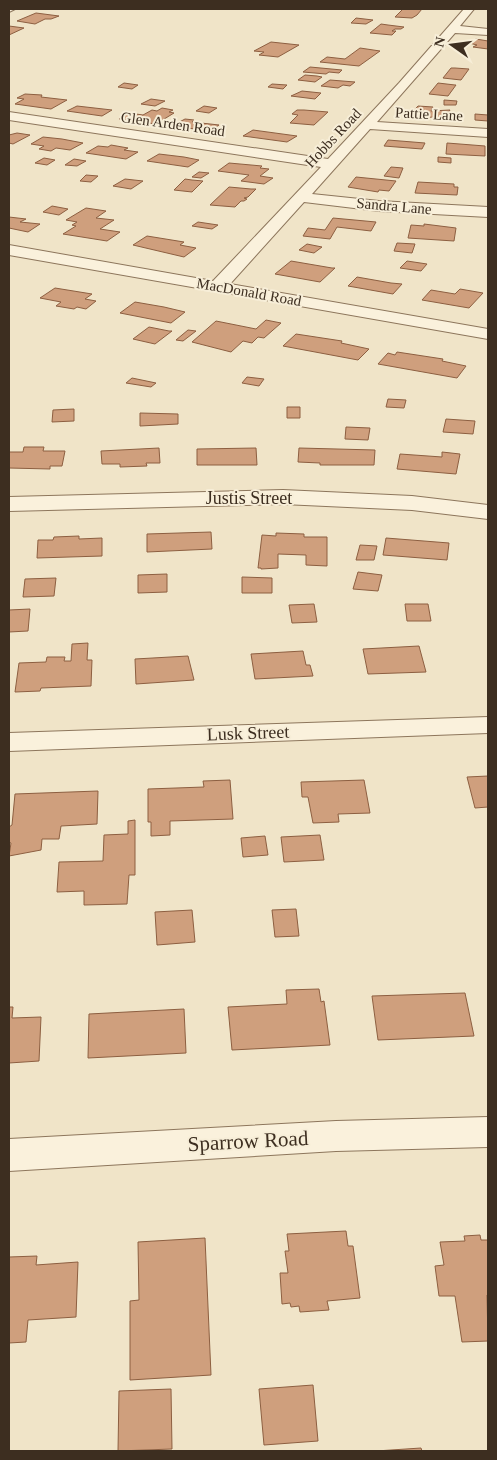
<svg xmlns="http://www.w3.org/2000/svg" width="497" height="1460" viewBox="0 0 497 1460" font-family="Georgia,serif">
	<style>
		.building { fill: #cf9f7d; stroke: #8d5f41 }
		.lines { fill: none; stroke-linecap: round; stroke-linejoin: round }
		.street-casing { stroke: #8d765c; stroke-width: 2 }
		.street { fill: #faf1dc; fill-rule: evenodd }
		.labels { text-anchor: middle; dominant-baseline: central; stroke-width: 4; stroke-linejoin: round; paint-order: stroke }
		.far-street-label { font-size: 15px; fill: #3d2e20; stroke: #f7eed8 }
		.street-label { font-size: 18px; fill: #3d2e20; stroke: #f7eed8 }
		.near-street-label { font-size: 21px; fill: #3d2e20; stroke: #f7eed8 }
	</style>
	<rect width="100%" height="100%" fill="#f0e4c8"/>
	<path class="building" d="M403,9H422L417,15L412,18L395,17Z
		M36,13L59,16L51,19H45L35,24L17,21Z
		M356,18L373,20L366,24L351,23Z
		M381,24L388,25L404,27L401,29H395L392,31H396L392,35L370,33Z
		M9,26L24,28L9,35Z
		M476,39L488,41V49L473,47L477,45L469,43Z
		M271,42L299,45L278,57L259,55L264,52L254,51Z
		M360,48L380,51L359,66L320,62L327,57L345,59Z
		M310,67L342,70L339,73L329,72L326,74L303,72Z
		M451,68H455L469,69L461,80L443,78Z
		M305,75L317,76L322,77L315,82L298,80Z
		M330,80L355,82L350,86L343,85L338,88L321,86Z
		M124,83L138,85L132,89L118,87Z
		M438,83L455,85H456L448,96L429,94Z
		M272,84L287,85L283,89L268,87Z
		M302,91L321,93L315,99L291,96Z
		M25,94L42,95L41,97L67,100L51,109L15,104L24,99L17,98Z
		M151,99L165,101L155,106L141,104Z
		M444,100L457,101L456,105H444Z
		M77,106L112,110L102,116L67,111Z
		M204,106L217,108L209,113L196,111Z
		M418,106L433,107L431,111L450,110L445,118L409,116Z
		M162,108L173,110L169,112L174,113L156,124L119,119L129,113L143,115L152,110L157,111Z
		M297,110H304L328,112L314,125L290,123L298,115L292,114Z
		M475,114L488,115V121L475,120Z
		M185,119L194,120L192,122L219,125L210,131L172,126Z
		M253,130L297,136L287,142L243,136Z
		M17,133L30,135L13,144L9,143V135Z
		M43,137L62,139L83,143L70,150L56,148L51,151L39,149L44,146L31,144Z
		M388,140L425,143L422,149L384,146Z
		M447,143L485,146V156L446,154Z
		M111,145L128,148L124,150L138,152L126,159L86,153L98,146L108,147Z
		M159,154L184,157L199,160L188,167L147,161Z
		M438,157L451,158V163L438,162Z
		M44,158L55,160L47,165L35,163Z
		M74,159L86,161L77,166L65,165Z
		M229,163L262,166L260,168L269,169L260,176L273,178L264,184L241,181L249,175L218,171Z
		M391,167L403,168L399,178L384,176Z
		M199,172L209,173L201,178L192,177Z
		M86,175L98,176L91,182L80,181Z
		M356,177L396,181L389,191L379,190L378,192L348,187Z
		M125,179L143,181L131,189L113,186Z
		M185,179L192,180L203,181L192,192L174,190Z
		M418,182L454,184V187H458L457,195L415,193Z
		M229,187L251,189H256L248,197L244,198L247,199L244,201H241L235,207L210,205Z
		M52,206L68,209L59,215L43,212Z
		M86,208L106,211L96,218L114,220L100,229L120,232L107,241L63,234L76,226L72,225L77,222L66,220Z
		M9,217L26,219L20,222L40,224L28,232L9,228Z
		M333,218L376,222L371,231L337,227L330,239L303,236L308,228L325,230Z
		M198,222L218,225L212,229L192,226Z
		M424,224L456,228L454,241L408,238L411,225L424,226Z
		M147,236L184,242L180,245L196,248L184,257L133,245Z
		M397,243L415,244L412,253L394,251Z
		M307,244L322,247L314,253L299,250Z
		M291,261L332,268H335L320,282L275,274Z
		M407,261L427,264L421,271L400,268Z
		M357,277L391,283L402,284L393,294L348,286Z
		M55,288L92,294L85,299L96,301L86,309L77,307L74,309L56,306L61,302L40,298Z
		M460,289L483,293L469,308L422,300L431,290L455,294Z
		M135,302L164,307L185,312L171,323L120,313Z
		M266,320L281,323L264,338L258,337L252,343L243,341L231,352L192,342L216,321L256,329Z
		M149,327L169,331H172L155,344L133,339Z
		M188,330L196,331L183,341L176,340Z
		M296,334L342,341L341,343L369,349L358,360L283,346Z
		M397,352L443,359L442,361L466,366L457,378L378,364L388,353L395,355Z
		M247,377L264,379L259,386L242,383Z
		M132,378L156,383L151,387L126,383Z
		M388,399L406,400L404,408L386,407Z
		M287,407H300V418H287Z
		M74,409V421L52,422L53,410Z
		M140,413L178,414V424L140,426Z
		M446,419L475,421L473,434L443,432Z
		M346,427L370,428L368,440L345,439Z
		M24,447H44L43,451H65L62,466H50V469L9,468V452H23Z
		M159,448L160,463H146L147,466L120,467V464H102L101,451Z
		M256,448L257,465H197V449Z
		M299,448L375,450L374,465H320V463L298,462Z
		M442,452L460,454L456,474L397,469L400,454L442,457Z
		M211,532L212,549L147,552V534Z
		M276,533L304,534V537H327V566L306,565V555L278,554V568L261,569V568H258L262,535L276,536Z
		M79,536V539L102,538V556L37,558L38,540H53L54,537Z
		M386,538L449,543L447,560L383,555Z
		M360,545L377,546L374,560H356Z
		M358,572L382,575L378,591L353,589Z
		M167,574V592L138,593V575Z
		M242,577L272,578V593H242Z
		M56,578L54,596L23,597L25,579Z
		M314,604L317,622L292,623L289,605Z
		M405,604H428L431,621H407Z
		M30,609L28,631L9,632V610Z
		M88,643L87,660H92L91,686L41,688L40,691L15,692L19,663L46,662L47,657H65L64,661H71L72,644Z
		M419,646L426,672L368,674L363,649Z
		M303,651L306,665H310L313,676L255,679L251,654Z
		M188,656L194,680L136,684L135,659Z
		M488,776V807L475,808L467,777Z
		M230,780L233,819L170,821V835L151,836V822H148V789L204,787L203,781Z
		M364,780L370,813L338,814L339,822L313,823L308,797H302L301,782Z
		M98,791L97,824L61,826L59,839H42L41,850L9,856L11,843L9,842V827L12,825L15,794Z
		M135,820V875H129L127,904L84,905V891L57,892L59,862L103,861L104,835L128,834V821Z
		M320,835L324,860L284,862L281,837Z
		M265,836L268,855L243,857L241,838Z
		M296,909L299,936L275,937L272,910Z
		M192,910L195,942L157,945L155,912Z
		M319,989L321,1002L324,1001L330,1045L232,1050L228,1007L287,1004L286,990Z
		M465,993L474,1036L378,1040L372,996Z
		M9,1007H13L12,1018L41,1017L39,1061L9,1063Z
		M184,1009L186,1053L88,1058L89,1014Z
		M346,1231L348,1246H353L360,1298L327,1301L329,1310L300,1312L299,1306L291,1307L290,1303L282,1304L280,1273H288L285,1251H289L287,1234Z
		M480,1235L481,1240H488V1295H487L488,1341L462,1342L455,1296H439L435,1266L444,1265L440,1242L465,1241L464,1236Z
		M205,1238L211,1375L130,1380V1301L139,1300L138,1242Z
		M37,1256L36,1265L78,1262L76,1317L28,1320L26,1342L9,1343V1257Z
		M313,1385L318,1441L264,1445L259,1389Z
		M171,1389L172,1449L118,1451L119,1391Z
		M421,1448L422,1451H376Z"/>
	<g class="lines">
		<g class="street-casing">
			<path id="street" d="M9,9H15L9,12Z
				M464,9H474L460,26L488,29V35L455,33L377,122L488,129V137L370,129L312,194L379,201L488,207V217L379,211L304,202L230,284L488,329V339L9,255V245L213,281L321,167L9,120V112L328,159L399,83Z
				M283,490L412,496L488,505V519L412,510L283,504L9,511V497Z
				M488,717V733L9,751V733Z
				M488,1117V1147L336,1151L9,1171V1139L336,1121Z"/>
		</g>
		<use href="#street" class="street"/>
	</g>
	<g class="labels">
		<g class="far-street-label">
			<text transform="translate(429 114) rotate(3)">Pattie Lane</text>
			<text transform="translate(173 124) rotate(8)">Glen Arden Road</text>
			<text transform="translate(333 138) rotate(-47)">Hobbs Road</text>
			<text transform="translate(394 206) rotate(5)">Sandra Lane</text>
			<text transform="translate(249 292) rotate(10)">MacDonald Road</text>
		</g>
		<g class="street-label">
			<text x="249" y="498">Justis Street</text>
			<text transform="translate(248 733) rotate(-2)">Lusk Street</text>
		</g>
		<g class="near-street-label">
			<text transform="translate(248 1141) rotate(-3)">Sparrow Road</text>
		</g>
	</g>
	<rect width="497" height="1460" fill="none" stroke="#3d2e20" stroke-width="20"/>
	<g transform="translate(452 45) rotate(284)" stroke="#f7eed8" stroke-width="4" paint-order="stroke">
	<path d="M0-4L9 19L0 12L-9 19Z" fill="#3d2e20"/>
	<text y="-8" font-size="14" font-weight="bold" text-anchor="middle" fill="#3d2e20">N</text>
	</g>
</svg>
